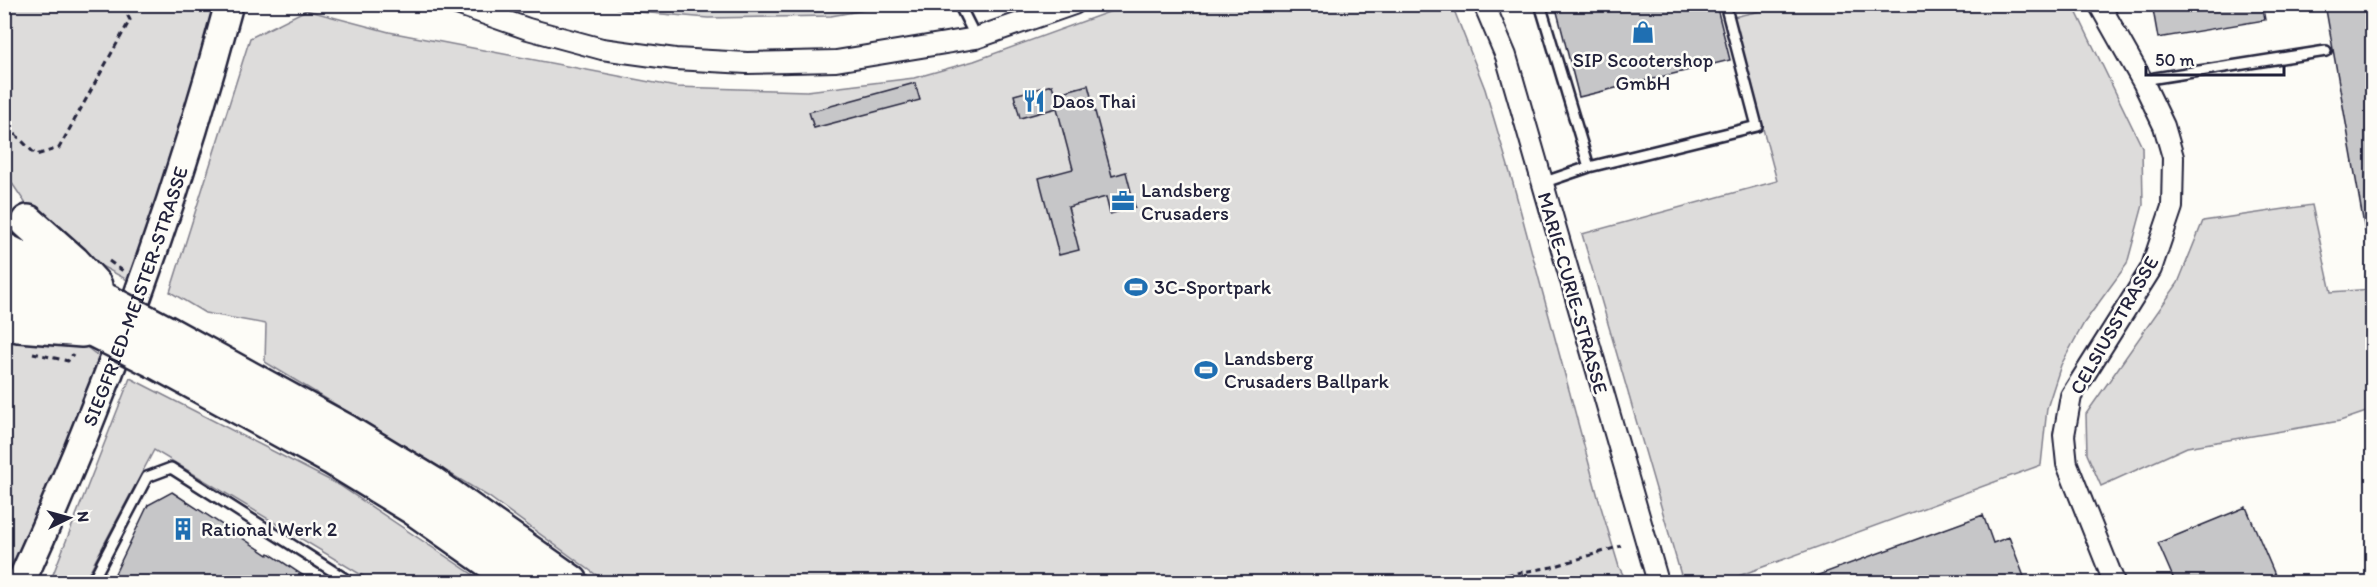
<svg xmlns="http://www.w3.org/2000/svg" width="2377" height="587" viewBox="0 0 2377 587" font-family="Itim,sans-serif">
	<style>
		.green { fill: #dddcdb; stroke: #807f8b; stroke-width: 1.5 }
		.building { fill: #c6c6c8; stroke: #22223b; stroke-width: 1.5 }
		.lines { fill: none; stroke-linecap: round; stroke-linejoin: round }
		.lane-casing { stroke: #22223b; stroke-width: 14 }
		.street-casing { stroke: #22223b; stroke-width: 24 }
		.secondary-casing { stroke: #22223b; stroke-width: 32 }
		.highway-casing { stroke: #22223b; stroke-width: 38 }
		.path { stroke: #22223b; stroke-width: 3; stroke-dasharray: 6 4.5; stroke-linecap: butt }
		.lane { stroke: #fdfcf7; stroke-width: 9 }
		.street { stroke: #fdfcf7; stroke-width: 20 }
		.secondary { stroke: #fdfcf7; stroke-width: 27 }
		.highway { stroke: #fdfcf7; stroke-width: 33 }
		.highway-bridge-casing { stroke: #22223b; stroke-width: 38; stroke-linecap: butt }
		.highway-bridge { stroke: #fdfcf7; stroke-width: 33 }
		.labels { text-anchor: middle; dominant-baseline: central; stroke-width: 5; stroke-linejoin: round; paint-order: stroke }
		.poi-label { font-size: 20px; fill: #22223b; stroke: #fdfcf7; text-anchor: start }
		.street-label { font-size: 20px; fill: #22223b; stroke: #fdfcf7 }
	</style>
	<rect width="100%" height="100%" fill="#fdfcf7"/>
	<filter id="ink" filterUnits="userSpaceOnUse"><feTurbulence type="fractalNoise" baseFrequency=".0167" numOctaves="2"/><feDisplacementMap in="SourceGraphic" scale="12" xChannelSelector="R" yChannelSelector="G"/><feConvolveMatrix kernelMatrix="1 2 1 2 8 2 1 2 1" color-interpolation-filters="sRGB"/></filter>
	<g filter="url(#ink)">
		<path class="green" d="M4,5H213L214,11L131,282L79,254L30,210L5,173Z
			M607,5H893L831,16L708,18L627,11Z
			M1128,5H1452L1485,89L1513,183L1598,497L1619,567L1627,582H606L489,497L265,362L266,324L205,313L170,292L250,38L306,10L389,32L676,87L807,91L914,78L974,61Z
			M1787,5H2073L2142,147L2143,205L2127,264L2084,323L2061,365L2047,408L2041,465L1722,582H1683L1582,234L1777,181L1733,17Z
			M2312,205L2331,292L2372,289V410L2340,421L2187,447L2101,486L2087,454L2086,414L2178,283L2203,221Z
			M5,331L79,341L103,360L5,582Z
			M130,378L339,485L484,582H373L154,450L84,582H50Z"/>
		<path class="building" d="M1555,4H1716L1730,60L1579,97Z
			M2152,4H2262L2265,20L2158,38Z
			M2325,4H2373V231H2365Z
			M915,83L920,100L814,128L809,112Z
			M1052,85L1055,94L1088,85L1112,176L1126,172L1135,207L1110,214L1106,197L1068,207L1079,250L1059,255L1039,178L1073,169L1057,108L1020,118L1014,95Z
			M172,492L268,555L269,553L313,582H111L148,505Z
			M2246,507L2278,582H2175L2158,543Z
			M1983,515L1993,543L2009,537L2026,582H1802V581Z"/>
		<g class="lines">
			<g class="lane-casing">
				<path id="lane" d="M959,4L976,38
					M1540,4L1589,167L1542,183
					M2143,82L2155,78L2326,51
					M1589,167L1757,126L1725,4
					M92,582L147,477L171,468L350,582"/>
			</g>
			<g class="street-casing">
				<path id="street" d="M457,4L528,29L602,49L675,59L747,63L836,61L976,38L1074,4
					M1484,4L1506,56L1658,582
					M2099,4L2143,82L2164,126L2173,157L2172,207L2151,269L2071,396L2064,435L2067,464L2114,582"/>
			</g>
			<g class="secondary-casing">
				<g id="secondary">
					<path id="s1" d="M21,582C106,395 176,204 229,4"/>
				</g>
			</g>
			<g class="highway-casing">
				<path id="highway" d="M28,222L73,262L95,286
					M4,250L110,303
					M4,285L96,331
					M4,322L19,325L82,330
					M165,332L347,432L431,483L571,582
					M155,361L332,458L414,508L519,582"/>
			</g>
			<path class="path" d="M4,116L16,135L36,155L59,148L130,20L122,4
				M109,261L123,271
				M33,353L68,361L73,354
				M1465,582L1552,567L1621,546"/>
			<use href="#lane" class="lane"/>
			<use href="#street" class="street"/>
			<use href="#secondary" class="secondary"/>
			<use href="#highway" class="highway"/>
			<g class="highway-bridge-casing">
				<path id="highway-bridge" d="M110,303L165,332
					M96,331L155,361"/>
			</g>
			<use href="#highway-bridge" class="highway-bridge"/>
		</g>
	</g>
	<defs>
		<g id="shop-bare" transform="scale(1.8)"><path d="M-5-2.5h2.3a2.7 3.5 0 0 1 5.4 0H5L5.5 6h-11ZM-1.5-2.5h3a1.5 2.3 0 0 0-3 0Z" fill="#1f6fb2" stroke="#fdfcf7" stroke-width="2.5" paint-order="stroke"/></g>
		<g id="restaurant-bare" transform="scale(1.8)"><path d="M-5-6h1v4h1v-4h1v4h1v-4h1v5L-1.5 .5V6h-2V.5L-5-1ZM5-6V6H3V1.5H1.5Q1.5-4 5-6Z" fill="#1f6fb2" stroke="#fdfcf7" stroke-width="2.5" paint-order="stroke"/></g>
		<g id="office-bare" transform="scale(1.8)"><path d="M-6-3h4V-5.5h4V-3h4V5H-6ZM-1-4.5V-3h2v-1.5ZM-6 0V1H6V0Z" fill="#1f6fb2" stroke="#fdfcf7" stroke-width="2.5" paint-order="stroke"/></g>
		<g id="stadium-bare" transform="scale(1.8)"><path d="M0-5a6.5 5 0 1 0 0 10a6.5 5 0 1 0 0-10ZM-3.5-1.8h7v3.6h-7Z" fill="#1f6fb2" stroke="#fdfcf7" stroke-width="2.5" paint-order="stroke"/></g>
		<g id="building-bare" transform="scale(1.8)"><path d="M-4-6H4V6H1V3H-1V6H-4ZM-2.5-4.3h1.7v1.8h-1.7ZM.8-4.3h1.7v1.8H.8ZM-2.5-1h1.7V.8h-1.7ZM.8-1h1.7V.8H.8Z" fill="#1f6fb2" stroke="#fdfcf7" stroke-width="2.5" paint-order="stroke"/></g>
	</defs>
	<g fill-rule="evenodd">
		<use href="#shop-bare" x="1643" y="32"/>
		<use href="#restaurant-bare" x="1034" y="101"/>
		<use href="#office-bare" x="1123" y="201"/>
		<use href="#stadium-bare" x="1136" y="287"/>
		<use href="#stadium-bare" x="1206" y="370"/>
		<use href="#building-bare" x="183" y="529"/>
	</g>
	<g class="labels">
		<g class="poi-label">
			<text x="1643" y="60" text-anchor="middle">SIP Scootershop<tspan x="1643" dy="23">GmbH</tspan></text>
			<text x="1052" y="101">Daos Thai</text>
			<text x="1141" y="190">Landsberg<tspan x="1141" dy="23">Crusaders</tspan></text>
			<text x="1154" y="287">3C-Sportpark</text>
			<text x="1224" y="358">Landsberg<tspan x="1224" dy="23">Crusaders Ballpark</tspan></text>
			<text x="201" y="529">Rational Werk 2</text>
		</g>
		<g class="street-label">
			<text transform="translate(1573 293) rotate(74)">MARIE-CURIE-STRASSE</text>
			<text stroke="none"><textPath href="#s1" startOffset="308">SIEGFRIED-MEISTER-STRASSE</textPath></text>
			<text transform="translate(2114 325) rotate(-60)">CELSIUSSTRASSE</text>
		</g>
	</g>
	<rect width="2377" height="587" fill="none" stroke="#fdfcf7" stroke-width="24"/>
	<rect x="12" y="12" width="2353" height="563" fill="none" stroke="#22223b" stroke-width="2" filter="url(#ink)"/>
	<g transform="translate(69 518) rotate(85)" stroke="#fdfcf7" stroke-width="4.5" paint-order="stroke">
	<path d="M0-4.5L10 22L0 15L-10 22Z" fill="#22223b"/>
	<text y="-9" font-size="16" font-weight="bold" text-anchor="middle" fill="#22223b">N</text>
	</g>
	<path d="M2146 66v9h138v-9" fill="none" stroke="#22223b" stroke-width="3"/>
	<text x="2155" y="66" font-size="18" fill="#22223b" stroke="#fdfcf7" stroke-width="4.5" paint-order="stroke">50 m</text>
</svg>
